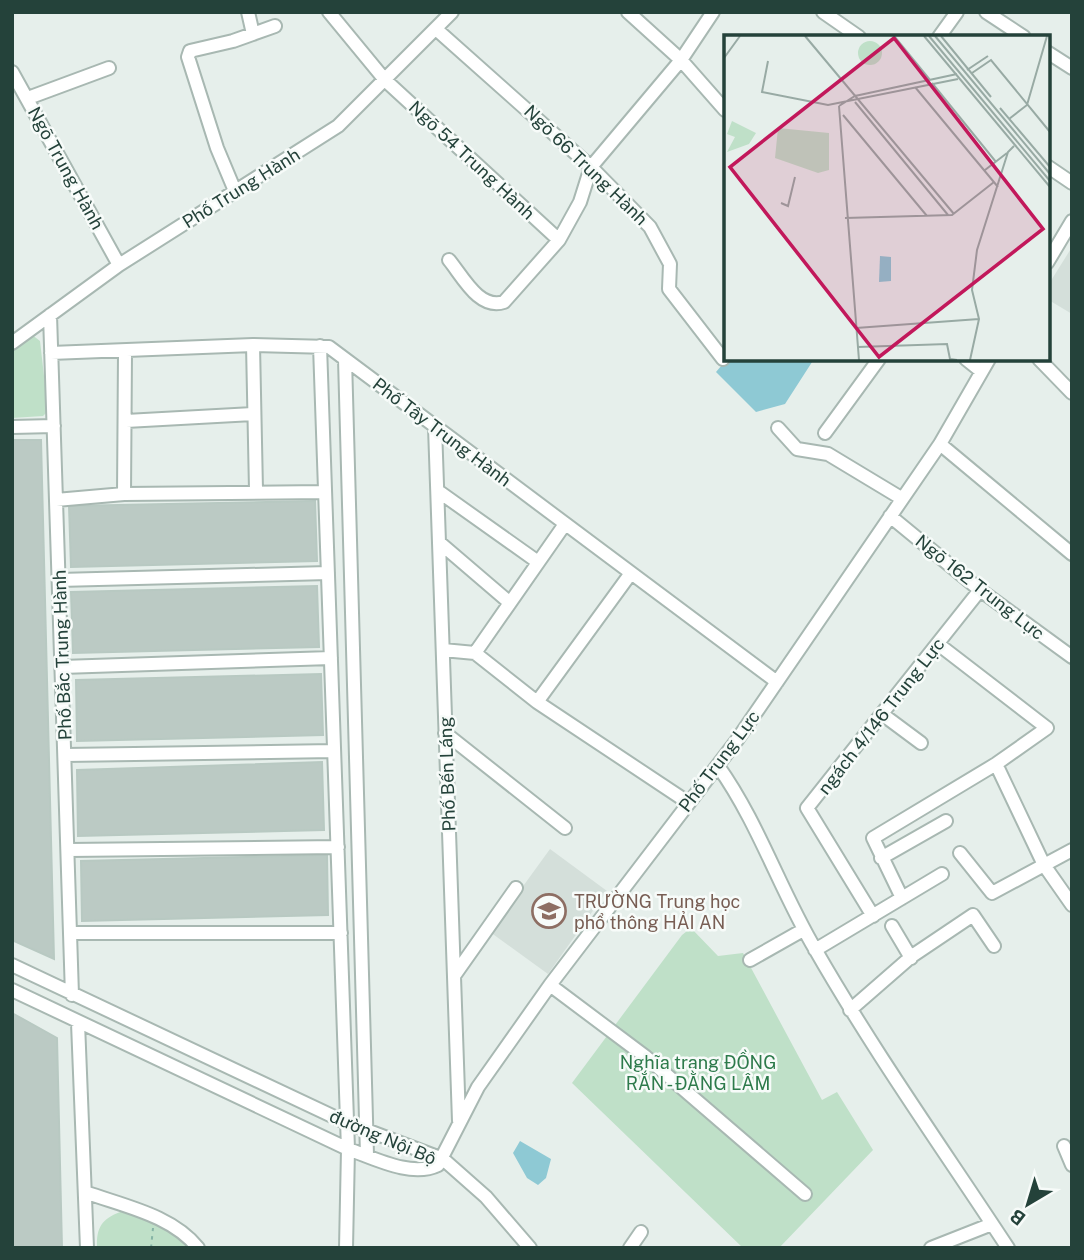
<svg xmlns="http://www.w3.org/2000/svg" width="1084" height="1260" viewBox="0 0 1084 1260" font-family="'Public Sans',sans-serif">
	<style>
		.built { fill: #d4dfda }
		.green { fill: #bfe0c8 }
		.water { fill: #8ec9d4 }
		.building { fill: #bbcac4; stroke: #b8c9c2; stroke-width: 2 }
		.lines { fill: none; stroke-linecap: round; stroke-linejoin: round }
		.minor-casing { stroke: #a8b8b2; stroke-width: 16 }
		.path { stroke: #86b3a5; stroke-width: 2; stroke-dasharray: 3.5 5; stroke-linecap: butt }
		.minor { stroke: #fff; stroke-width: 12 }
		.labels { text-anchor: middle; dominant-baseline: central; stroke-width: 5; stroke-linejoin: round; paint-order: stroke }
		.street-label { font-size: 18px; fill: #24423a; stroke: #f7fbf9 }
		.education-label { font-size: 18px; fill: #785e54; stroke: #f7fbf9; text-anchor: start }
		.park-label { font-size: 18px; fill: #2d7a4b; stroke: #f7fbf9 }
		.inset-road { fill: none; stroke: #98aaa4; stroke-width: 2 }
		.view { fill: #c2185b; fill-opacity: 0.15; stroke: #c2185b; stroke-width: 3.5 }
		.inset-edge { fill: none; stroke: #24423a; stroke-width: 3.5 }
	</style>
	<rect width="100%" height="100%" fill="#e6efeb"/>
	<path class="built" d="M1072,247V314L1047,299V287Z
		M550,849L607,891L548,974L490,932Z"/>
	<path class="green" d="M31,334L40,341L48,411L43,416L12,418V348Z
		M691,928L718,956L743,953L822,1100L837,1092L873,1150L779,1248H743L572,1083L682,935Z
		M123,1211C150,1218 171,1229 192,1248H97C96,1226 103,1218 123,1211Z"/>
	<path class="water" d="M727,359H814L785,404L756,412L716,372Z
		M520,1141L551,1159L546,1178L538,1185L527,1178L513,1153Z"/>
	<path class="building" d="M12,440H41L54,959L12,940Z
		M315,501L317,561L71,567L69,506Z
		M317,586L319,647L73,653L71,592Z
		M321,674L323,735L77,741L76,680Z
		M322,762L324,830L78,836L77,770Z
		M327,855L328,915L82,921L81,861Z
		M12,1013L57,1038L62,1248H12Z"/>
	<g class="lines">
		<g class="minor-casing">
			<path id="minor" d="M248,12L253,34
				M329,12L385,80L559,240
				M628,12L681,60L725,110
				M823,12L859,37
				M986,12L1024,37
				M436,29L591,167L650,227L670,264L669,289L723,359
				M939,37L957,12
				M1047,52L1072,68
				M12,72L119,265
				M28,98L109,68
				M1047,166L1072,183
				M235,191L217,148L188,57L190,51L233,41L275,26
				M449,260C463,277 479,310 504,302L559,240L580,202L591,167L681,60L713,12
				M1047,263L1072,221
				M50,315L72,995
				M12,343L119,265L338,126L452,12
				M253,345L256,490
				M320,346L348,1149L346,1248
				M51,353L253,345L329,347L777,682
				M345,359L367,1155
				M966,359L981,371
				M1039,359L1072,393
				M126,421L253,414
				M12,427L54,426
				M435,427L459,1121
				M778,428L797,449L828,454L901,498
				M825,433L879,359
				M940,444L1072,554
				M438,491L538,562
				M124,494L125,353
				M56,500L124,494L325,492
				M890,516L980,590L1072,657
				M440,543L510,603
				M59,580L328,573
				M443,650L475,653L537,702L631,573
				M475,653L565,524
				M62,667L331,658
				M537,702L689,803
				M882,714L921,743
				M445,733L565,828
				M65,755L334,751
				M996,764L1044,865L1072,905
				M718,766C758,822 780,890 815,949C874,1052 943,1149 1008,1248
				M68,850L338,847
				M960,853L992,893L1072,850
				M881,858L946,821
				M902,898L873,838L996,764L1047,728L938,644
				M873,916L807,808L980,590
				M892,926L911,958
				M71,933H341
				M815,950L942,874
				M750,960L803,930
				M12,965L345,1122L443,1159L486,1197L530,1248
				M454,976L516,888
				M550,985L646,1057L805,1194
				M12,990L348,1149C374,1158 411,1178 438,1165L478,1087L550,985L737,740L940,444L989,359
				M850,1010L912,956L973,915L994,946
				M78,1023L87,1248
				M1064,1146L1072,1165
				M85,1192C123,1206 172,1215 198,1248
				M630,1248L641,1232
				M931,1248L992,1224"/>
		</g>
		<path class="path" d="M150,1248H165
			M151,1248L153,1228"/>
		<use href="#minor" class="minor"/>
	</g>
	<defs>
		<g id="school-ring" transform="scale(1.75)"><circle r="9.5" fill="#f7fbf9" stroke="#8d6e63" stroke-width="1.5"/><path d="M0-5L7-2L0 1L-7-2ZM-4 1L0 2.5L4 1V4Q0 6-4 4Z" fill="#8d6e63"/></g>
	</defs>
	<g fill-rule="evenodd">
		<use href="#school-ring" x="549" y="911"/>
	</g>
	<g class="labels">
		<g class="street-label">
			<text transform="translate(472 160) rotate(43)">Ngõ 54 Trung Hành</text>
			<text transform="translate(586 165) rotate(44)">Ngõ 66 Trung Hành</text>
			<text transform="translate(66 168) rotate(61)">Ngõ Trung Hành</text>
			<text transform="translate(241 188) rotate(-32)">Phố Trung Hành</text>
			<text transform="translate(442 432) rotate(37)">Phố Tây Trung Hành</text>
			<text transform="translate(980 587) rotate(38)">Ngõ 162 Trung Lực</text>
			<text transform="translate(62 655) rotate(-92)">Phố Bắc Trung Hành</text>
			<text transform="translate(881 716) rotate(-52)">ngách 4/146 Trung Lực</text>
			<text transform="translate(719 761) rotate(-53)">Phố Trung Lực</text>
			<text transform="translate(447 774) rotate(-92)">Phố Bến Láng</text>
			<text transform="translate(383 1137) rotate(23)">đường Nội Bộ</text>
		</g>
		<g class="education-label">
			<text x="574" y="901">TRƯỜNG Trung học<tspan x="574" dy="21">phổ thông HẢI AN</tspan></text>
		</g>
		<g class="park-label">
			<text x="698" y="1062">Nghĩa trang ĐỒNG<tspan x="698" dy="21">RẮN - ĐẰNG LÂM</tspan></text>
		</g>
	</g>
	<g transform="translate(724 35)">
		<rect width="326" height="326" fill="#e6efeb"/>
		<path d="M134 18a12 12 0 1 1 24 0a12 12 0 1 1-24 0ZM8,86L32,98L25,109L3,117L11,102L3,99ZM54,93L105,98V135L94,138L51,123Z" fill="#bfe0c8"/>
		<path d="M156,221L167,222V246L155,247Z" fill="#8ec9d4"/>
		<path class="inset-road" d="M81,1L230,179M170,1L206,45M200,1L326,152M205,1L326,146M211,1L326,139M217,1L267,62M0,23L16,1M44,26L38,57L104,70L234,44M243,35L264,21M248,38L267,25L326,97M208,48L272,127M191,52L274,152M131,67L224,180M115,71L135,325M115,71L131,61L233,39M276,73L326,132M119,80L203,181M285,84L303,70L323,1M261,135L283,118M57,168L64,171L71,142M121,183L228,180L270,147M132,293L255,284M134,312L223,309L226,324L233,325M246,325L255,284L248,255L253,215L284,117L290,111"/>
		<path class="view" d="M170,3L319,194L155,322L6,132Z"/>
		<rect width="326" height="326" class="inset-edge"/>
	</g>
	<rect width="1084" height="1260" fill="none" stroke="#24423a" stroke-width="28"/>
	<g transform="translate(1028 1204) rotate(218)" stroke="#f7fbf9" stroke-width="5" paint-order="stroke">
	<path d="M0-5L12 26L0 18L-12 26Z" fill="#24423a"/>
	<text y="-10" font-size="19" font-weight="bold" text-anchor="middle" fill="#24423a">B</text>
	</g>
</svg>
